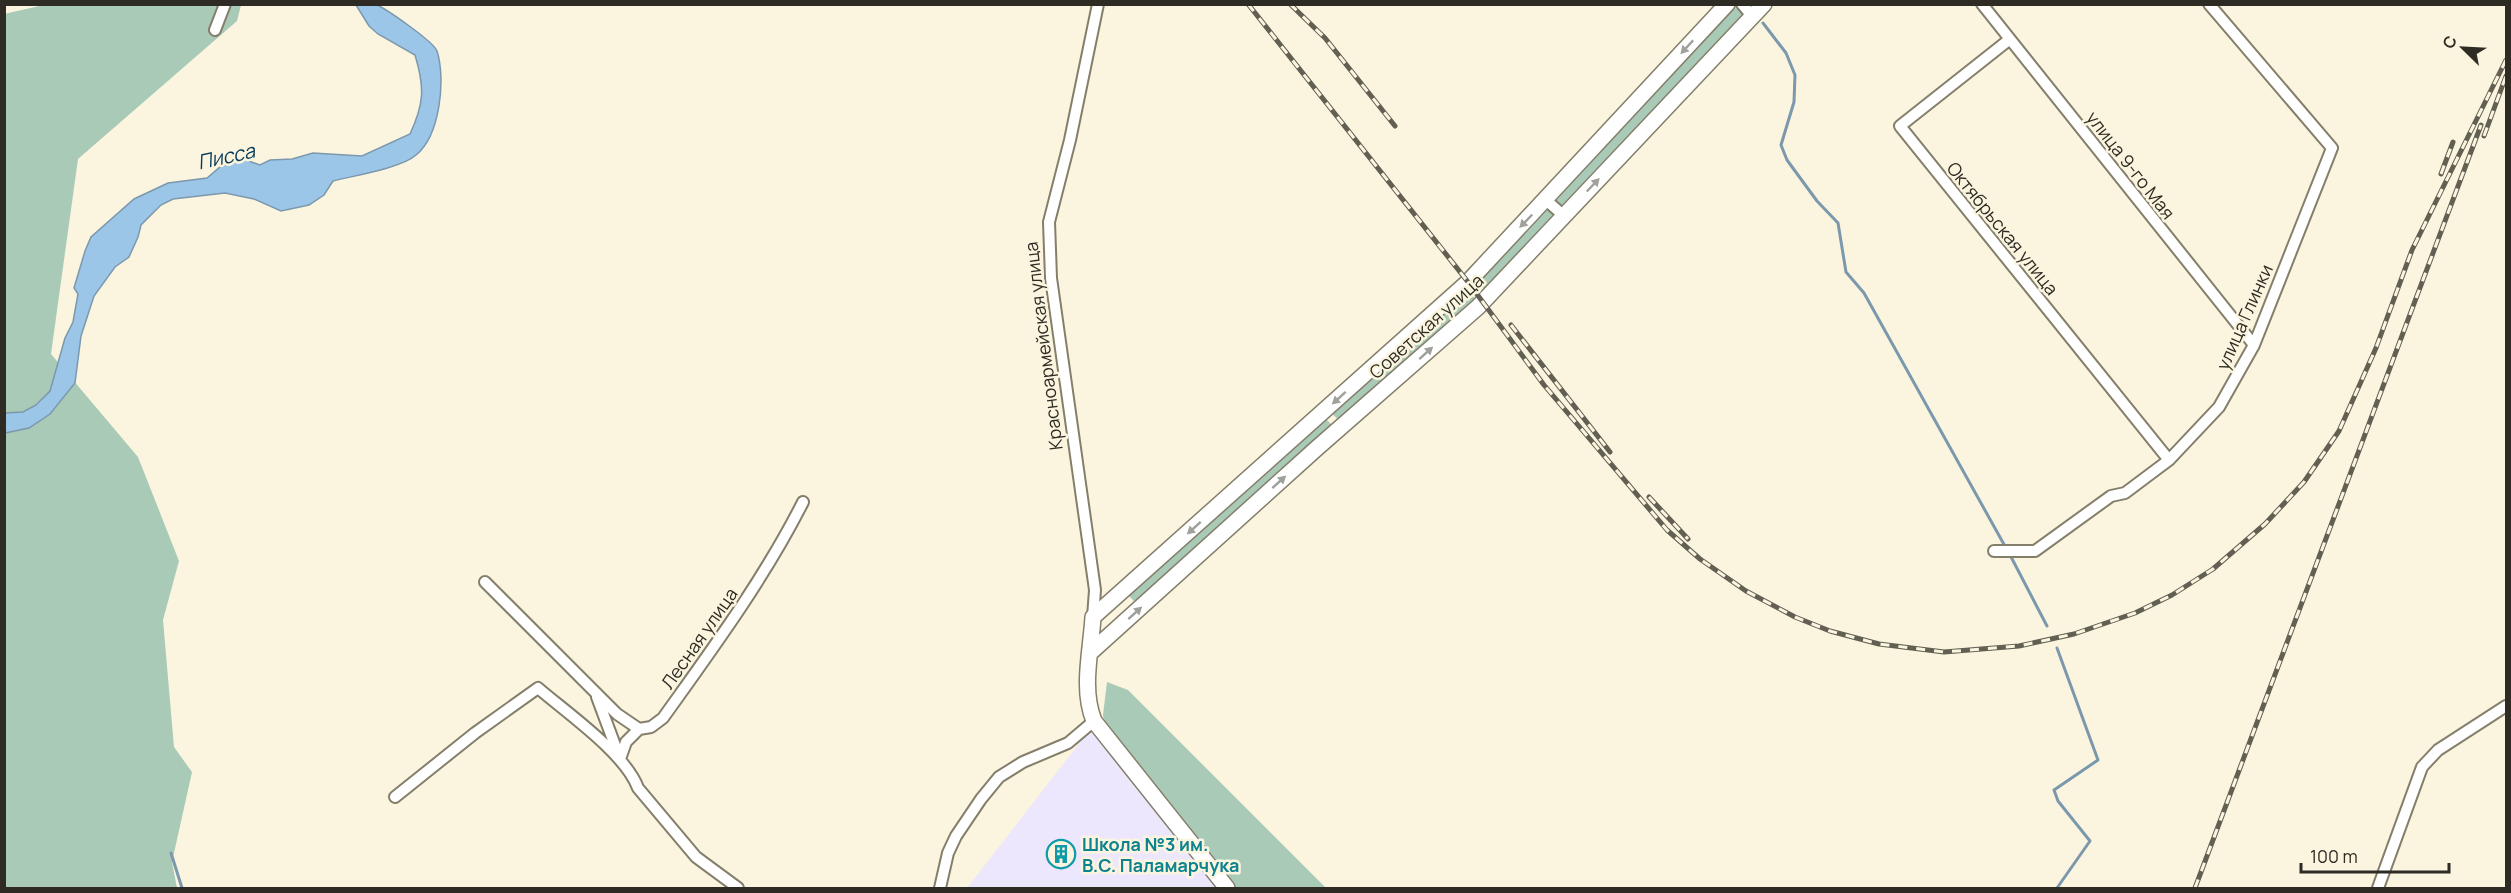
<svg xmlns="http://www.w3.org/2000/svg" width="2511" height="893" viewBox="0 0 2511 893" font-family="Manrope,sans-serif">
	<style>
		.education { fill: #ede7fd }
		.green { fill: #aacab8 }
		.water { fill: #9cc6e8; stroke: #7b98ad; stroke-width: 1.5 }
		.lines { fill: none; stroke-linecap: round; stroke-linejoin: round }
		.stream { stroke: #7b98ad; stroke-width: 3 }
		.street-casing { stroke: #847f6b; stroke-width: 14 }
		.secondary-casing { stroke: #847f6b; stroke-width: 18 }
		.street { stroke: #fff; stroke-width: 10 }
		.secondary { stroke: #fff; stroke-width: 15 }
		.rail-casing { stroke: #625f53; stroke-width: 5 }
		.rail { stroke: #fbf5df; stroke-width: 3; stroke-dasharray: 9; stroke-linecap: butt }
		.oneway { fill: #a0a09c }
		.labels { text-anchor: middle; dominant-baseline: central; stroke-width: 5; stroke-linejoin: round; paint-order: stroke }
		.street-label { font-size: 18px; fill: #2d2b23; stroke: #fbf5df }
		.culture-label { font-size: 18px; font-weight: bold; fill: #0d838f; stroke: #fbf5df; text-anchor: start }
		.water-label { font-size: 20px; font-style: italic; fill: #073a5b; stroke: #fbf5df }
	</style>
	<rect width="100%" height="100%" fill="#fbf5df"/>
	<path class="education" d="M1091,728L1219,888H967Z"/>
	<path class="green" d="M48,4L241,5L237,21L78,159L51,354L138,457L179,561L163,620L174,747L192,772L172,862L177,888H5L4,14Z
		M1734,5H1738L1748,14L1564,210L1553,200Z
		M1547,207L1559,217L1485,291L1477,280Z
		M1467,289L1476,300L1341,422L1330,412Z
		M1325,418L1335,428L1136,603L1127,594Z
		M1107,682L1128,690L1326,888H1223L1107,742L1103,715Z"/>
	<path class="water" d="M356,5C362,4 370,3 375,4C385,8 433,41 437,51C446,79 440,136 416,155C402,168 352,176 333,181L324,195L309,205L281,211L254,199L225,193L173,199L161,205L141,225L138,237L129,257L115,267L94,296L81,336L75,383L50,414L29,428L5,433V413L23,412L36,405L50,391L65,338L73,322L78,294L74,288L85,251L91,237L134,199L168,183L207,178L220,167L243,159L260,165L270,160L292,159L313,153L362,156L410,134C424,104 425,88 415,55L378,34L369,26Z"/>
	<g class="lines">
		<path class="stream" d="M1763,23L1786,53L1795,75L1794,102L1781,145L1787,160L1817,201L1838,223L1846,272L1864,293L2006,548
			M2009,553L2047,626
			M2057,648L2098,760L2054,790L2058,801L2090,841L2057,888
			M171,853L182,888"/>
		<g class="street-casing">
			<path id="street" d="M1742,4L1752,16
				M1982,4L2254,345
				M215,30L225,4
				M2010,39L1900,126L2169,460
				M1546,200L1564,216
				M1994,551H2035L2111,496L2125,493L2169,460L2219,407L2254,345L2332,148L2209,4
				M485,582L617,714L639,729L651,727L663,718C713,648 764,579 803,502
				M1093,617L1095,590L1051,278L1049,222L1070,140L1098,4
				M597,697L619,756
				M620,759L626,742L639,729
				M395,797L475,733L538,688C567,713 625,753 638,788L696,857L738,888
				M940,888L948,853L956,836L981,799L999,777L1023,762L1068,743L1094,721
				M2378,888L2422,767L2438,750L2506,706"/>
		</g>
		<g class="secondary-casing">
			<path id="secondary" d="M1091,652L1317,448L1478,307L1764,4
				M1227,888L1094,721C1081,689 1091,651 1093,617L1468,282L1727,4"/>
		</g>
		<use href="#street" class="street"/>
		<use href="#secondary" class="secondary"/>
		<g class="rail-casing">
			<path id="rail" d="M1248,4L1468,282L1544,385L1667,530L1700,559L1746,591L1795,617L1830,631L1879,644L1944,652L2019,646L2074,634L2135,613L2172,595L2213,569L2265,524L2304,482L2339,431L2376,348L2412,250L2506,60
				M1290,4L1325,38L1395,126
				M2484,136L2506,76
				M2441,174L2453,142
				M1511,325L1610,452
				M1649,497L1688,539
				M2195,888L2481,125"/>
		</g>
		<use href="#rail" class="rail"/>
	</g>
	<defs><path id="oneway-solid" d="M-6-.8H1V-3.2L6.5 0L1 3.2V.8H-6Z" transform="scale(1.5)"/></defs>
	<g class="oneway">
		<use href="#oneway-solid" transform="translate(1687 47) rotate(133)"/>
		<use href="#oneway-solid" transform="translate(1593 185) rotate(-46)"/>
		<use href="#oneway-solid" transform="translate(1526 221) rotate(134)"/>
		<use href="#oneway-solid" transform="translate(1426 353) rotate(-42)"/>
		<use href="#oneway-solid" transform="translate(1339 398) rotate(138)"/>
		<use href="#oneway-solid" transform="translate(1279 482) rotate(-42)"/>
		<use href="#oneway-solid" transform="translate(1194 528) rotate(138)"/>
		<use href="#oneway-solid" transform="translate(1135 613) rotate(-42)"/>
	</g>
	<defs>
		<g id="building-ring" transform="scale(1.5)"><circle r="9.5" fill="#fbf5df" stroke="#0f9aa8" stroke-width="1.5"/><path d="M-4-6H4V6H1V3H-1V6H-4ZM-2.5-4.3h1.7v1.8h-1.7ZM.8-4.3h1.7v1.8H.8ZM-2.5-1h1.7V.8h-1.7ZM.8-1h1.7V.8H.8Z" fill="#0f9aa8"/></g>
	</defs>
	<g fill-rule="evenodd">
		<use href="#building-ring" x="1061" y="854"/>
	</g>
	<g class="labels">
		<g class="street-label">
			<text transform="translate(2131 165) rotate(52)">улица 9-го Мая</text>
			<text transform="translate(2003 228) rotate(51)">Октябрьская улица</text>
			<text transform="translate(2244 317) rotate(-66)">улица Глинки</text>
			<text transform="translate(1426 326) rotate(-42)">Советская улица</text>
			<text transform="translate(1043 346) rotate(-97)">Красноармейская улица</text>
			<text transform="translate(699 638) rotate(-55)">Лесная улица</text>
		</g>
		<g class="culture-label">
			<text x="1082" y="844">Школа №3 им.<tspan x="1082" dy="21">В.С. Паламарчука</tspan></text>
		</g>
		<g class="water-label">
			<text transform="translate(226 156) rotate(-12)">Писса</text>
		</g>
	</g>
	<rect width="2511" height="893" fill="none" stroke="#2d2b23" stroke-width="12"/>
	<g transform="translate(2463 48) rotate(294)" stroke="#fbf5df" stroke-width="4.5" paint-order="stroke">
	<path d="M0-4.5L10 22L0 15L-10 22Z" fill="#2d2b23"/>
	<text y="-9" font-size="16" font-weight="bold" text-anchor="middle" fill="#2d2b23">С</text>
	</g>
	<path d="M2301 863v9h148v-9" fill="none" stroke="#2d2b23" stroke-width="3"/>
	<text x="2310" y="863" font-size="18" fill="#2d2b23" stroke="#fbf5df" stroke-width="4.5" paint-order="stroke">100 m</text>
</svg>
